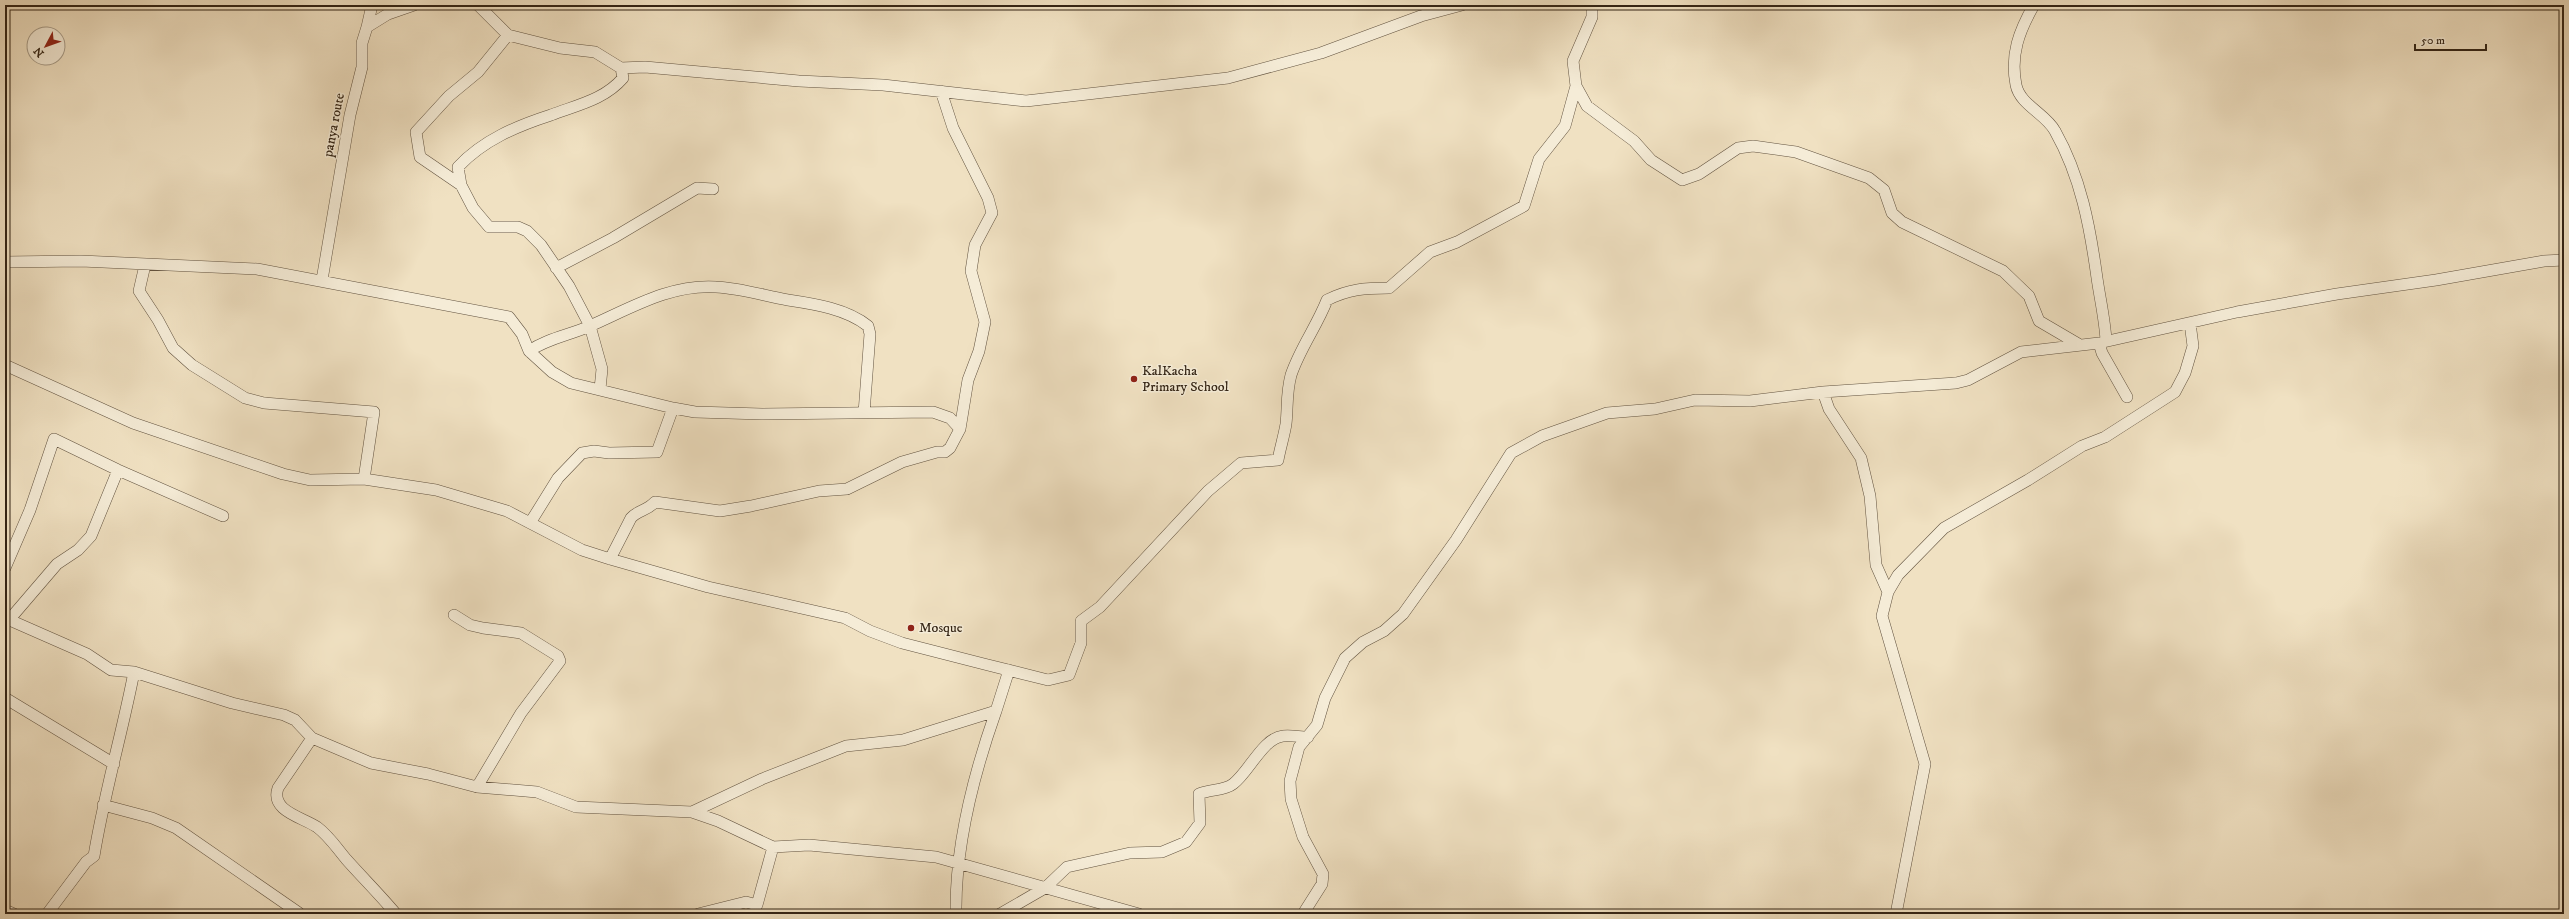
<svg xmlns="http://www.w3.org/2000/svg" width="2569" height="919" viewBox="0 0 2569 919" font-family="'IM FELL DW Pica',serif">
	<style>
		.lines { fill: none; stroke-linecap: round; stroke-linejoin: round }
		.street-casing { stroke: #625340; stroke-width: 12 }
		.street { stroke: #f5ecd7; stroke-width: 11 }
		.poi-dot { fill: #8f2418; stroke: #f5ecd7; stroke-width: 1.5 }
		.labels { text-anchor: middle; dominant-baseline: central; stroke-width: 3; stroke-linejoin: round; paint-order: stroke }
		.street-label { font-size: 14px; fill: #332415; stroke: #f5ecd7 }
		.poi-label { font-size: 14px; fill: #332415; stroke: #f5ecd7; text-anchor: start }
	</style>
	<rect width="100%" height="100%" fill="#f0e1c2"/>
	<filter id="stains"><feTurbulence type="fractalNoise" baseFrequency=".005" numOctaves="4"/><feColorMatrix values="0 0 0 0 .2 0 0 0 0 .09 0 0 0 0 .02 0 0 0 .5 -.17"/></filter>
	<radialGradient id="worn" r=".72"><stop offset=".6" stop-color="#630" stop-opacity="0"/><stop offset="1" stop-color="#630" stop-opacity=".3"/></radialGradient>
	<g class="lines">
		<g class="street-casing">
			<path id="street" d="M478,5L508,35L560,48L595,52L621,68L645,67L799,81L883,85L1026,101L1228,78L1321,53L1421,16L1462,5
				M2034,5C2019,31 2010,55 2016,85C2020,105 2046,114 2055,131C2081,177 2090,227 2097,278C2100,299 2105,320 2106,341
				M367,27L372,5
				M508,35L478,72L449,96L416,132L420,157L461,185L473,208L489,227H518L527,231L541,245L569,286L590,326L602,369L600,389
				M1576,86L1587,106L1634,141L1651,160L1682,180L1699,174L1738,148L1753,146L1796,152L1869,178L1884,190L1892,213L1902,222L2003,271L2029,296L2039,321L2080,345
				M461,185L458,167C483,140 517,126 551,115C577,105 604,100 623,78L621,68
				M5,262L81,261L257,269L509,317L522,334L529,351L552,372L571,383L673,408L695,412L762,414L933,412L950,418L960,429
				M145,265L139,291L158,320L173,348L192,365L245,398L264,403L374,412L364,479
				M556,268L613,238L697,188L713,189
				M322,280L350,115L362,67V43L367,27L388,14L414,5
				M2099,343L2102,353L2127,397
				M529,351C548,338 570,335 590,326C631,308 670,284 716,287C740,288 765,296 788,300C815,304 847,309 868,326L870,334L864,413
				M5,365L133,423L283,474L310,480L364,479L436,490L507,511L582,550L610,559L708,587L845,618L870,631L902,643L984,664L1048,680L1069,675L1081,643V621L1100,607L1208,491L1241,463L1278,460C1280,449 1284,436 1286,424C1288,406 1286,394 1291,375C1300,348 1317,326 1327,300C1349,289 1365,288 1389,288L1430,252L1457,242L1524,206L1539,159L1565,126L1576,86L1573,61L1592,17V5
				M1823,392L1829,409L1861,458L1870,496L1876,565L1888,592L1882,616L1925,764L1896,914
				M530,523L558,478L582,453L594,451L609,453L657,452L673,408
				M610,559L631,518C638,510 647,511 655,502L720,511L751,506L819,491L847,489L902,462L937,452H945L950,448L960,429L968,380L979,351L985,322L971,271L975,245L992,213L988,198L953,128L941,91
				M5,568L30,510L54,439L118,470L223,516
				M1888,592L1898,575L1944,528L2028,480L2082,446L2105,437L2175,392L2185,373L2193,346L2190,323
				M454,615L470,625L483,628L521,633L558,656L560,661L521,713L477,787
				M5,618L87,654L111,670L134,672L232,703L284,715L295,720L312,738L371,763L428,774L477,787L537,792L576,807L692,812L718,821L773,847L809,845L936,857L1139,914
				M9,620L57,564L78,550L91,536L118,470
				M5,698L114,764
				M312,738L278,788C270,811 302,817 317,827C329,836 336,847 346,859C362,877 380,895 396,914
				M103,805L152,818L176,828L299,913
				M692,812L762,779L846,746L903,740L996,711L1009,670
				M5,910L14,914
				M47,914L86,862L94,856C104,794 122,734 134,672
				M698,914L746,902L757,905L773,847
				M956,914C955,845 973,776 996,711
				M1000,914L1045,888L1067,867L1130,853L1162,852L1186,842L1200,823L1199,794C1210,789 1224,791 1233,784C1249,772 1263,738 1283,736C1291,735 1300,737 1308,737
				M1303,914L1322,884L1323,874L1303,837L1291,799L1290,781L1299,747L1317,725L1325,698L1345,658L1363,642L1384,631L1403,614L1456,540L1511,453L1542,436L1607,413L1655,409L1695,400L1750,401L1823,392L1956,383L1968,380L2021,352L2099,343L2237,312L2337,294L2436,280L2544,261L2564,260"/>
		</g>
		<use href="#street" class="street"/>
	</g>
	<g class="poi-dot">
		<circle cx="1134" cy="379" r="4"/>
		<circle cx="911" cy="628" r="4"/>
	</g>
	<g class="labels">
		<g class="street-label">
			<text transform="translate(334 125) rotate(-79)">panya route</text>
		</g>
		<g class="poi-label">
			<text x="1142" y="371">KalKacha<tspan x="1142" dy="16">Primary School</tspan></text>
			<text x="919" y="628">Mosque</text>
		</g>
	</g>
	<rect width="2569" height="919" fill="none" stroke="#f0e1c2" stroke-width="20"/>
	<rect x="6" y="6" width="2557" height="907" fill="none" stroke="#332415" stroke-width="2"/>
	<rect x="10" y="10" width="2549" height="899" fill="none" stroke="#332415"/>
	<g transform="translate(46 46) rotate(229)"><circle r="19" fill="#f5ecd7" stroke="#a79c89"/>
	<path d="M0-3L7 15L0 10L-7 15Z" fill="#8f2418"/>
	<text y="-6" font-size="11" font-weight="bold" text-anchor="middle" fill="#332415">N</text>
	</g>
	<path d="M2415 44v6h71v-6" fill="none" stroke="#332415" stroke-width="2"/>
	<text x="2421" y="44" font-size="12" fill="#332415" stroke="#f5ecd7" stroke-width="3" paint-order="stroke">50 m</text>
	<rect width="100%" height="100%" filter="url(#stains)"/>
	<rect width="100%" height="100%" fill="url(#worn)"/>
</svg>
